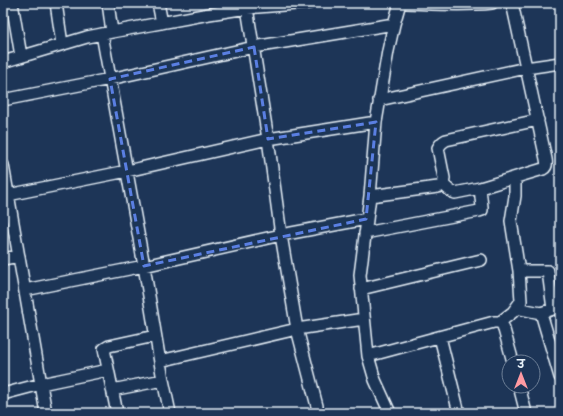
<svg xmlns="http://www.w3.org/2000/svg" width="563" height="416" viewBox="0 0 563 416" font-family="'Shantell Sans','Playpen Sans Deva',sans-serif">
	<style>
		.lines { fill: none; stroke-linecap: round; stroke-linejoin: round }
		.street-casing { stroke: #e8f1f8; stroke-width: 14 }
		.street { stroke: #1d3557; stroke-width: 11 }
		.marked { fill: none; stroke: #5a7fe2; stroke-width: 3; stroke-dasharray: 8 5; stroke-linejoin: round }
	</style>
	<rect width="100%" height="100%" fill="#1d3557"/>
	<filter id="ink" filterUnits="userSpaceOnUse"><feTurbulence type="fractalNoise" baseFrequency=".025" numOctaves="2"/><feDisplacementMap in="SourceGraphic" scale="8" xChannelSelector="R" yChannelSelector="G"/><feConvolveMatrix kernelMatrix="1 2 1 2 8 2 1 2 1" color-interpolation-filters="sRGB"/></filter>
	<g filter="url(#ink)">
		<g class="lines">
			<g class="street-casing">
				<path id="street" d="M12,3L21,56
					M56,3L62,44
					M108,3L112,32
					M158,3L162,23
					M407,3C435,4 464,6 492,3
					M247,8L268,139L281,235L297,329L317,406V413
					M102,34L144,266L163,380L170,413
					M3,62L87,37L112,32L209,14L247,8L309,3
					M3,100L110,79L254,47L394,24
					M379,100L526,68L560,63
					M3,165L46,413
					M443,184C447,188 450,192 455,193L480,188L543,169C547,167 547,164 546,159L512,3
					M8,195L127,171L268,139L376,122
					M370,196L438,187C443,185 444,183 444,178L438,148C440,144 442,142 446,140L538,120
					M365,233L479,211L482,210V207L480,188
					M3,259L19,256
					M519,271H548L553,309L541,313L560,377
					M361,289L481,260
					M25,290L144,266L281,235L366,219
					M516,308L541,313
					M500,322L503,326L513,362
					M440,337L459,413
					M368,356L494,322H500L513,312L521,301L519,271L511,221L515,196V178
					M160,361L297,329L364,319
					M519,386L526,413
					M112,390L163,380
					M3,394L41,384L108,370
					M117,413L104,349L109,346L155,336
					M390,413L375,380L368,356L360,275L370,196L376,122L388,51L394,24L400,3"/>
			</g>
			<use href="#street" class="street"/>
		</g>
	</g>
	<path class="marked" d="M254,47L268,139L376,122L366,219L144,266L110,79Z"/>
	<rect width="563" height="416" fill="none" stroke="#1d3557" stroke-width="16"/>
	<rect x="8" y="8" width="547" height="400" fill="none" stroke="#e8f1f8" stroke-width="1.5" filter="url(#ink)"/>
	<g transform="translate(521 374)"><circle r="19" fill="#1d3557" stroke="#6e8097"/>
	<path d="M0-3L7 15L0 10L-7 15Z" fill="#ff9aa2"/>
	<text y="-6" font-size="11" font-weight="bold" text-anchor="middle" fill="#e8f1f8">उ</text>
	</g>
</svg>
